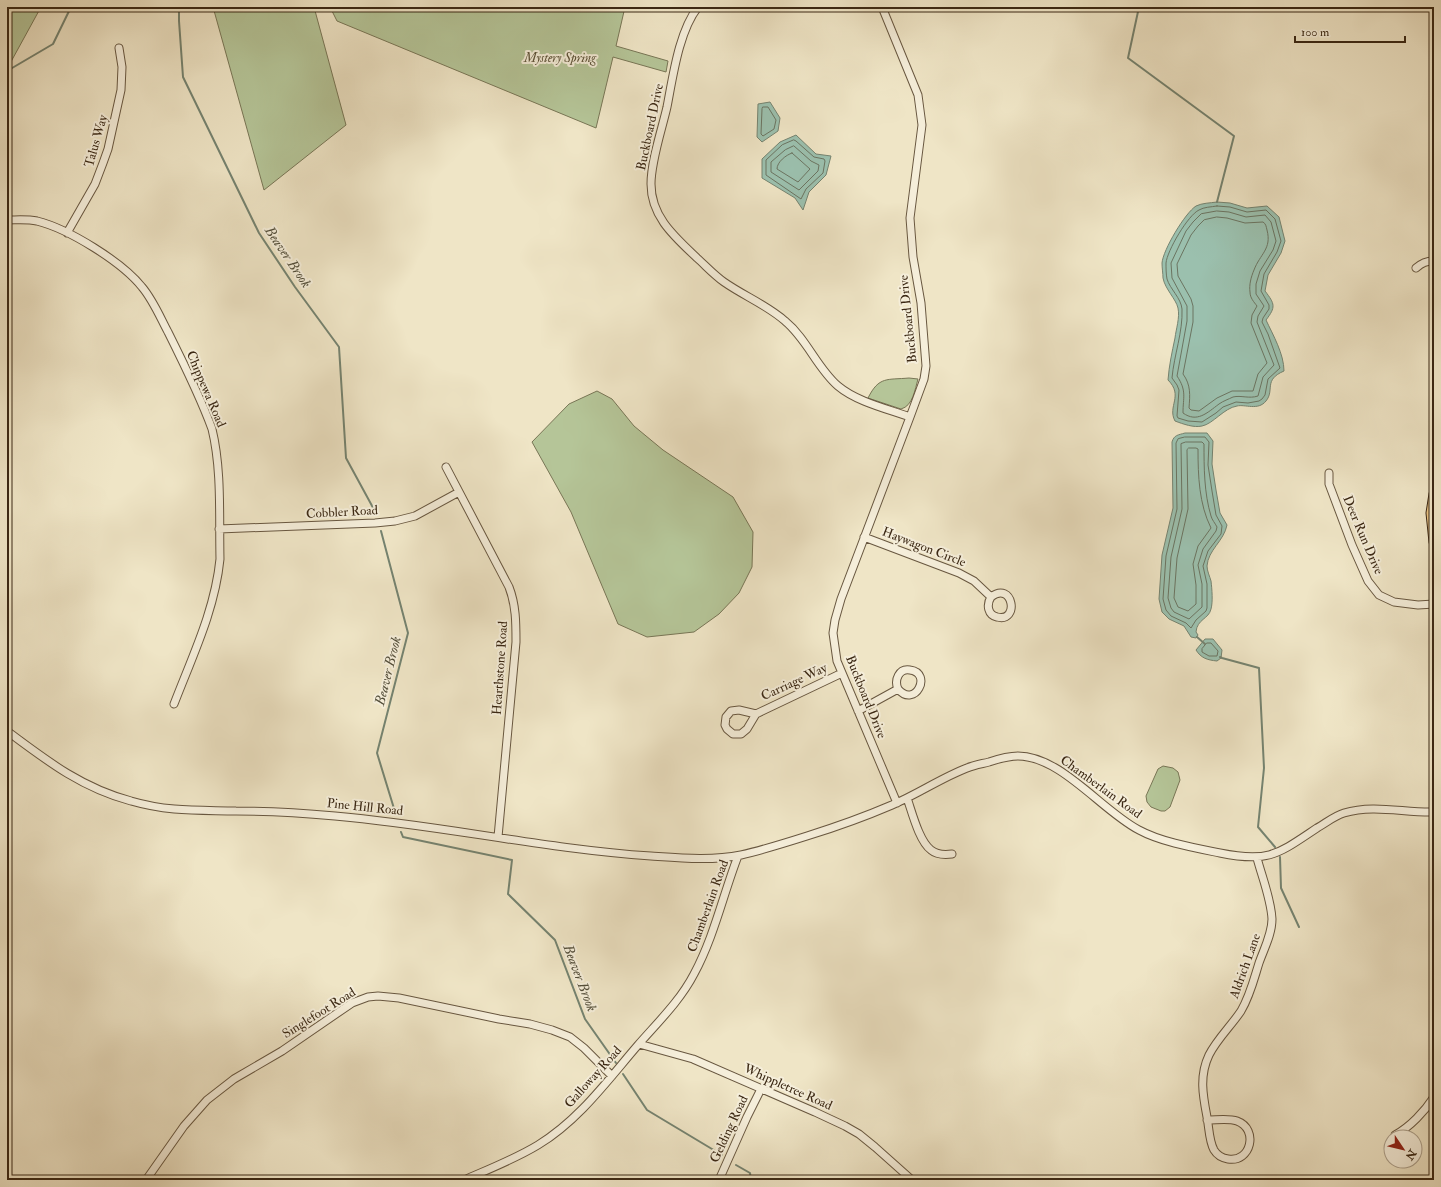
<svg xmlns="http://www.w3.org/2000/svg" width="1441" height="1187" viewBox="0 0 1441 1187" font-family="'IM FELL Double Pica',serif">
	<style>
		.green { fill: #b5c598; stroke: #787656 }
		.water { fill: #9bc0ae; stroke: #758370 }
		.lines { fill: none; stroke-linecap: round; stroke-linejoin: round }
		.shore { stroke: #6b7461; stroke-width: 1 }
		.stream { stroke: #758370; stroke-width: 2 }
		.minor-casing { stroke: #685740; stroke-width: 9 }
		.major-casing { stroke: #3b2814; stroke-width: 11 }
		.minor { stroke: #f5eeda; stroke-width: 7 }
		.major { stroke: #e8c283; stroke-width: 9 }
		.labels { text-anchor: middle; dominant-baseline: central; stroke-width: 4; stroke-linejoin: round; paint-order: stroke }
		.park-label { font-size: 13px; font-style: italic; fill: #5a4f35; stroke: #f5eeda }
		.street-label { font-size: 13px; fill: #3b2814; stroke: #f5eeda }
		.water-label { font-size: 14px; font-style: italic; fill: #534e3a; stroke: #f5eeda }
	</style>
	<rect width="100%" height="100%" fill="#efe5c6"/>
	<filter id="stains"><feTurbulence type="fractalNoise" baseFrequency=".005" numOctaves="4"/><feColorMatrix values="0 0 0 0 .2 0 0 0 0 .09 0 0 0 0 .02 0 0 0 .5 -.17"/></filter>
	<radialGradient id="worn" r=".72"><stop offset=".6" stop-color="#630" stop-opacity="0"/><stop offset="1" stop-color="#630" stop-opacity=".3"/></radialGradient>
	<path class="green" d="M7,7H41L7,69Z
		M213,7H314L346,125L264,190Z
		M330,7H625L616,46L668,61L666,72L613,57L596,128L337,21Z
		M909,378L918,379C915,389 913,406 901,409L868,398C879,376 887,380 909,378Z
		M597,391L612,399L634,426L663,450L733,497L753,532L752,567L739,593L719,614L694,632L647,637L618,624L571,512L532,442L569,404Z
		M1163,766L1173,768L1178,772L1180,780L1170,807L1165,811H1161L1151,807L1147,802L1146,796L1158,769Z"/>
	<path class="water" d="M770,102L780,118L778,131L762,142L757,137L758,104Z
		M796,135L816,154L831,156L826,175L809,192L803,210L795,198L762,178V159L780,142Z
		M1217,202L1230,203L1247,208L1267,206L1279,217L1285,241L1281,253L1268,275L1265,291C1275,304 1276,307 1266,320C1273,335 1284,354 1284,371C1263,380 1275,390 1266,401C1258,411 1245,404 1237,406C1224,408 1213,424 1202,426C1194,428 1183,424 1175,421C1167,406 1184,396 1168,380C1169,366 1172,352 1175,338C1176,329 1180,318 1178,308C1176,299 1165,289 1163,278C1163,274 1162,268 1162,263C1163,250 1185,213 1196,206C1202,203 1210,203 1217,202Z
		M1185,433H1207L1213,441L1212,464L1216,490L1220,513L1227,525C1224,541 1208,550 1207,566C1207,571 1210,577 1211,581C1212,589 1213,602 1211,609C1209,619 1197,619 1196,632L1198,635L1196,638L1191,637L1184,626L1169,619L1162,612L1159,599L1162,555L1173,508L1172,442C1174,435 1178,435 1185,433Z
		M1205,639H1213L1222,650L1221,658L1217,661C1207,660 1201,658 1196,650Z"/>
	<g class="lines">
		<path class="shore" d="M763,107H768L776,120L774,129L763,136L761,134L762,109Z
			M794,140L796,141L814,157L824,159L825,161L823,173L806,189L801,199L766,175V160L782,145Z
			M794,146L811,161L819,165L818,171L799,190L771,172V162L785,150Z
			M792,153L810,169L798,182L777,169C777,162 786,155 792,153Z
			M1217,206L1230,207L1247,212L1266,210L1275,219L1281,241L1277,252L1264,274L1261,291L1269,305V309L1263,318L1262,322L1268,334L1280,368L1268,379L1265,395L1262,399L1259,401L1248,403L1236,402L1223,407L1216,413L1202,422L1188,421L1178,418L1177,416L1179,390L1177,385L1172,378C1174,355 1183,332 1182,309C1181,298 1170,289 1167,279C1166,274 1166,268 1166,263C1167,251 1188,215 1199,210C1204,207 1211,207 1217,206Z
			M1217,211L1229,212L1246,217L1265,215L1271,222L1276,241L1273,250L1260,271L1256,284V294L1264,306L1258,316L1257,322L1274,365L1263,377L1258,396C1249,399 1241,395 1233,397C1229,399 1223,401 1219,404C1207,413 1197,423 1183,413C1183,397 1187,391 1177,376L1187,321V306L1172,278L1171,263L1186,231L1193,222L1201,214Z
			M1217,217L1227,218L1245,223L1263,222C1266,224 1266,226 1267,230C1272,249 1260,254 1254,270C1251,277 1249,285 1250,292C1250,298 1254,302 1257,306L1252,315L1251,323L1267,363L1258,374L1253,391H1232L1217,398L1199,411L1191,410L1189,408C1190,395 1191,385 1183,374L1193,322V306L1191,299L1178,276L1177,264L1191,235L1198,226L1204,220Z
			M1185,437H1205L1209,442L1208,465L1212,491L1216,515L1222,526L1221,534L1208,551L1203,566L1207,584V608L1206,611L1196,620L1191,628L1186,623L1171,616L1166,610L1163,599L1166,556L1177,509L1176,443L1178,439Z
			M1186,442H1202L1204,444C1204,467 1204,493 1211,516C1212,520 1215,523 1217,527L1216,531L1203,549L1198,565L1202,584V607L1189,619L1174,612L1171,608L1168,598L1171,557L1182,509L1181,444Z
			M1189,448H1196L1198,449C1198,476 1199,504 1211,528L1198,546L1193,564L1196,585V604L1188,611L1178,607L1174,598L1177,558L1188,509L1187,450Z
			M1207,643H1211L1218,651L1217,656H1209L1202,652V649Z"/>
		<path class="stream" d="M179,7V21L183,77L259,233L295,287L339,347L346,458L377,515
			M1139,7L1128,58L1234,136L1217,202
			M7,71L53,44L71,7
			M381,531L408,633L377,753L396,815
			M1197,637L1205,644
			M1220,657L1222,658L1259,668L1264,768L1258,827L1275,847
			M401,832L403,837L512,860L508,894L555,940L585,1019L616,1063
			M1280,857L1281,888L1299,927
			M623,1074L647,1110L722,1155
			M736,1165L750,1173L751,1180"/>
		<g class="minor-casing">
			<path id="minor" d="M698,7C679,31 673,76 667,107C662,129 651,161 651,184C651,217 675,237 697,258C706,266 714,275 724,282C744,296 767,305 785,321C807,339 817,368 838,386C857,402 888,409 910,417
				M882,7L918,95L922,125L910,218L913,257L921,303L926,366L924,379L910,417L841,599L835,620L833,633L837,661L897,803
				M7,220C17,220 27,219 37,221C69,229 122,262 142,287C153,300 160,317 168,332C184,364 200,396 212,429C222,470 219,518 220,559C215,610 192,657 174,704
				M67,233L95,184L103,163L108,149L121,90L122,67L119,48
				M1416,268C1422,263 1426,261 1434,261
				M446,467L509,587C516,605 516,623 516,642L498,837
				M1329,473V484L1352,545L1368,581L1379,595L1394,602L1418,605L1434,604
				M219,529L375,523L395,521L415,516L459,492
				M864,537L959,573L974,581L991,597C986,605 988,615 997,617C1020,623 1013,580 991,597
				M858,711L898,689C915,709 933,673 910,670C899,668 894,680 898,689
				M756,714L739,710L731,711L726,717L725,725L727,729L733,734H741L747,729L756,714L842,673
				M7,731C47,761 82,788 131,801C169,812 198,810 236,811C269,811 302,813 335,816C440,825 545,849 651,856C680,858 712,861 741,855C763,850 785,843 807,836C836,827 864,817 892,805C918,794 941,778 967,768C974,765 981,764 989,762C998,759 1009,756 1018,756C1061,756 1102,811 1139,830C1161,842 1195,848 1220,853C1269,863 1278,854 1317,828C1326,823 1334,816 1344,813C1374,804 1404,813 1434,812
				M907,798C912,812 919,841 931,850C937,855 944,855 952,854
				M639,1044L693,1059L815,1112L845,1126L859,1134L875,1147L912,1180
				M1207,1120C1217,1120 1229,1118 1237,1121C1259,1129 1251,1163 1228,1159C1222,1158 1217,1155 1214,1150C1209,1141 1209,1127 1207,1117C1203,1096 1199,1076 1209,1055C1217,1039 1231,1026 1241,1011C1250,996 1254,979 1259,963C1264,949 1272,934 1272,919C1271,899 1262,877 1257,858
				M1395,1135C1410,1127 1425,1111 1434,1097
				M146,1180L184,1126L207,1100L234,1079L282,1051L352,1003L368,997L378,996L399,998L499,1019L530,1024L552,1030L570,1037L584,1048L612,1076
				M464,1180C489,1169 515,1159 538,1145C579,1120 607,1081 638,1045C658,1022 680,1001 694,974C714,937 723,895 738,856
				M719,1180L747,1117L761,1089"/>
		</g>
		<g class="major-casing">
			<path id="major" d="M1434,494L1431,513L1434,542"/>
		</g>
		<use href="#minor" class="minor"/>
		<use href="#major" class="major"/>
	</g>
	<g class="labels">
		<g class="park-label">
			<text x="560" y="58">Mystery Spring</text>
		</g>
		<g class="street-label">
			<text transform="translate(650 127) rotate(-78)">Buckboard Drive</text>
			<text transform="translate(96 141) rotate(-74)">Talus Way</text>
			<text transform="translate(908 319) rotate(-96)">Buckboard Drive</text>
			<text transform="translate(206 389) rotate(67)">Chippewa Road</text>
			<text transform="translate(342 512) rotate(-3)">Cobbler Road</text>
			<text transform="translate(1363 535) rotate(67)">Deer Run Drive</text>
			<text transform="translate(924 547) rotate(21)">Haywagon Circle</text>
			<text transform="translate(500 668) rotate(-86)">Hearthstone Road</text>
			<text transform="translate(794 682) rotate(-25)">Carriage Way</text>
			<text transform="translate(866 697) rotate(68)">Buckboard Drive</text>
			<text transform="translate(1101 787) rotate(36)">Chamberlain Road</text>
			<text transform="translate(365 807) rotate(6)">Pine Hill Road</text>
			<text transform="translate(708 906) rotate(-70)">Chamberlain Road</text>
			<text transform="translate(1245 966) rotate(-70)">Aldrich Lane</text>
			<text transform="translate(319 1013) rotate(-32)">Singlefoot Road</text>
			<text transform="translate(593 1077) rotate(-48)">Galloway Road</text>
			<text transform="translate(788 1087) rotate(24)">Whippletree Road</text>
			<text transform="translate(729 1129) rotate(-65)">Gelding Road</text>
		</g>
		<g class="water-label">
			<text transform="translate(288 257) rotate(56)">Beaver Brook</text>
			<text transform="translate(388 671) rotate(-76)">Beaver Brook</text>
			<text transform="translate(580 978) rotate(69)">Beaver Brook</text>
		</g>
	</g>
	<rect width="1441" height="1187" fill="none" stroke="#efe5c6" stroke-width="24"/>
	<rect x="8" y="8" width="1425" height="1171" fill="none" stroke="#3b2814" stroke-width="2"/>
	<rect x="12" y="12" width="1417" height="1163" fill="none" stroke="#3b2814"/>
	<g transform="translate(1403 1149) rotate(125)"><circle r="19" fill="#f5eeda" stroke="#ab9f8b"/>
	<path d="M0-3L7 15L0 10L-7 15Z" fill="#8f2418"/>
	<text y="-6" font-size="11" font-weight="bold" text-anchor="middle" fill="#3b2814">N</text>
	</g>
	<path d="M1295 36v6h110v-6" fill="none" stroke="#3b2814" stroke-width="2"/>
	<text x="1301" y="36" font-size="12" fill="#3b2814" stroke="#f5eeda" stroke-width="3" paint-order="stroke">100 m</text>
	<rect width="100%" height="100%" filter="url(#stains)"/>
	<rect width="100%" height="100%" fill="url(#worn)"/>
</svg>
